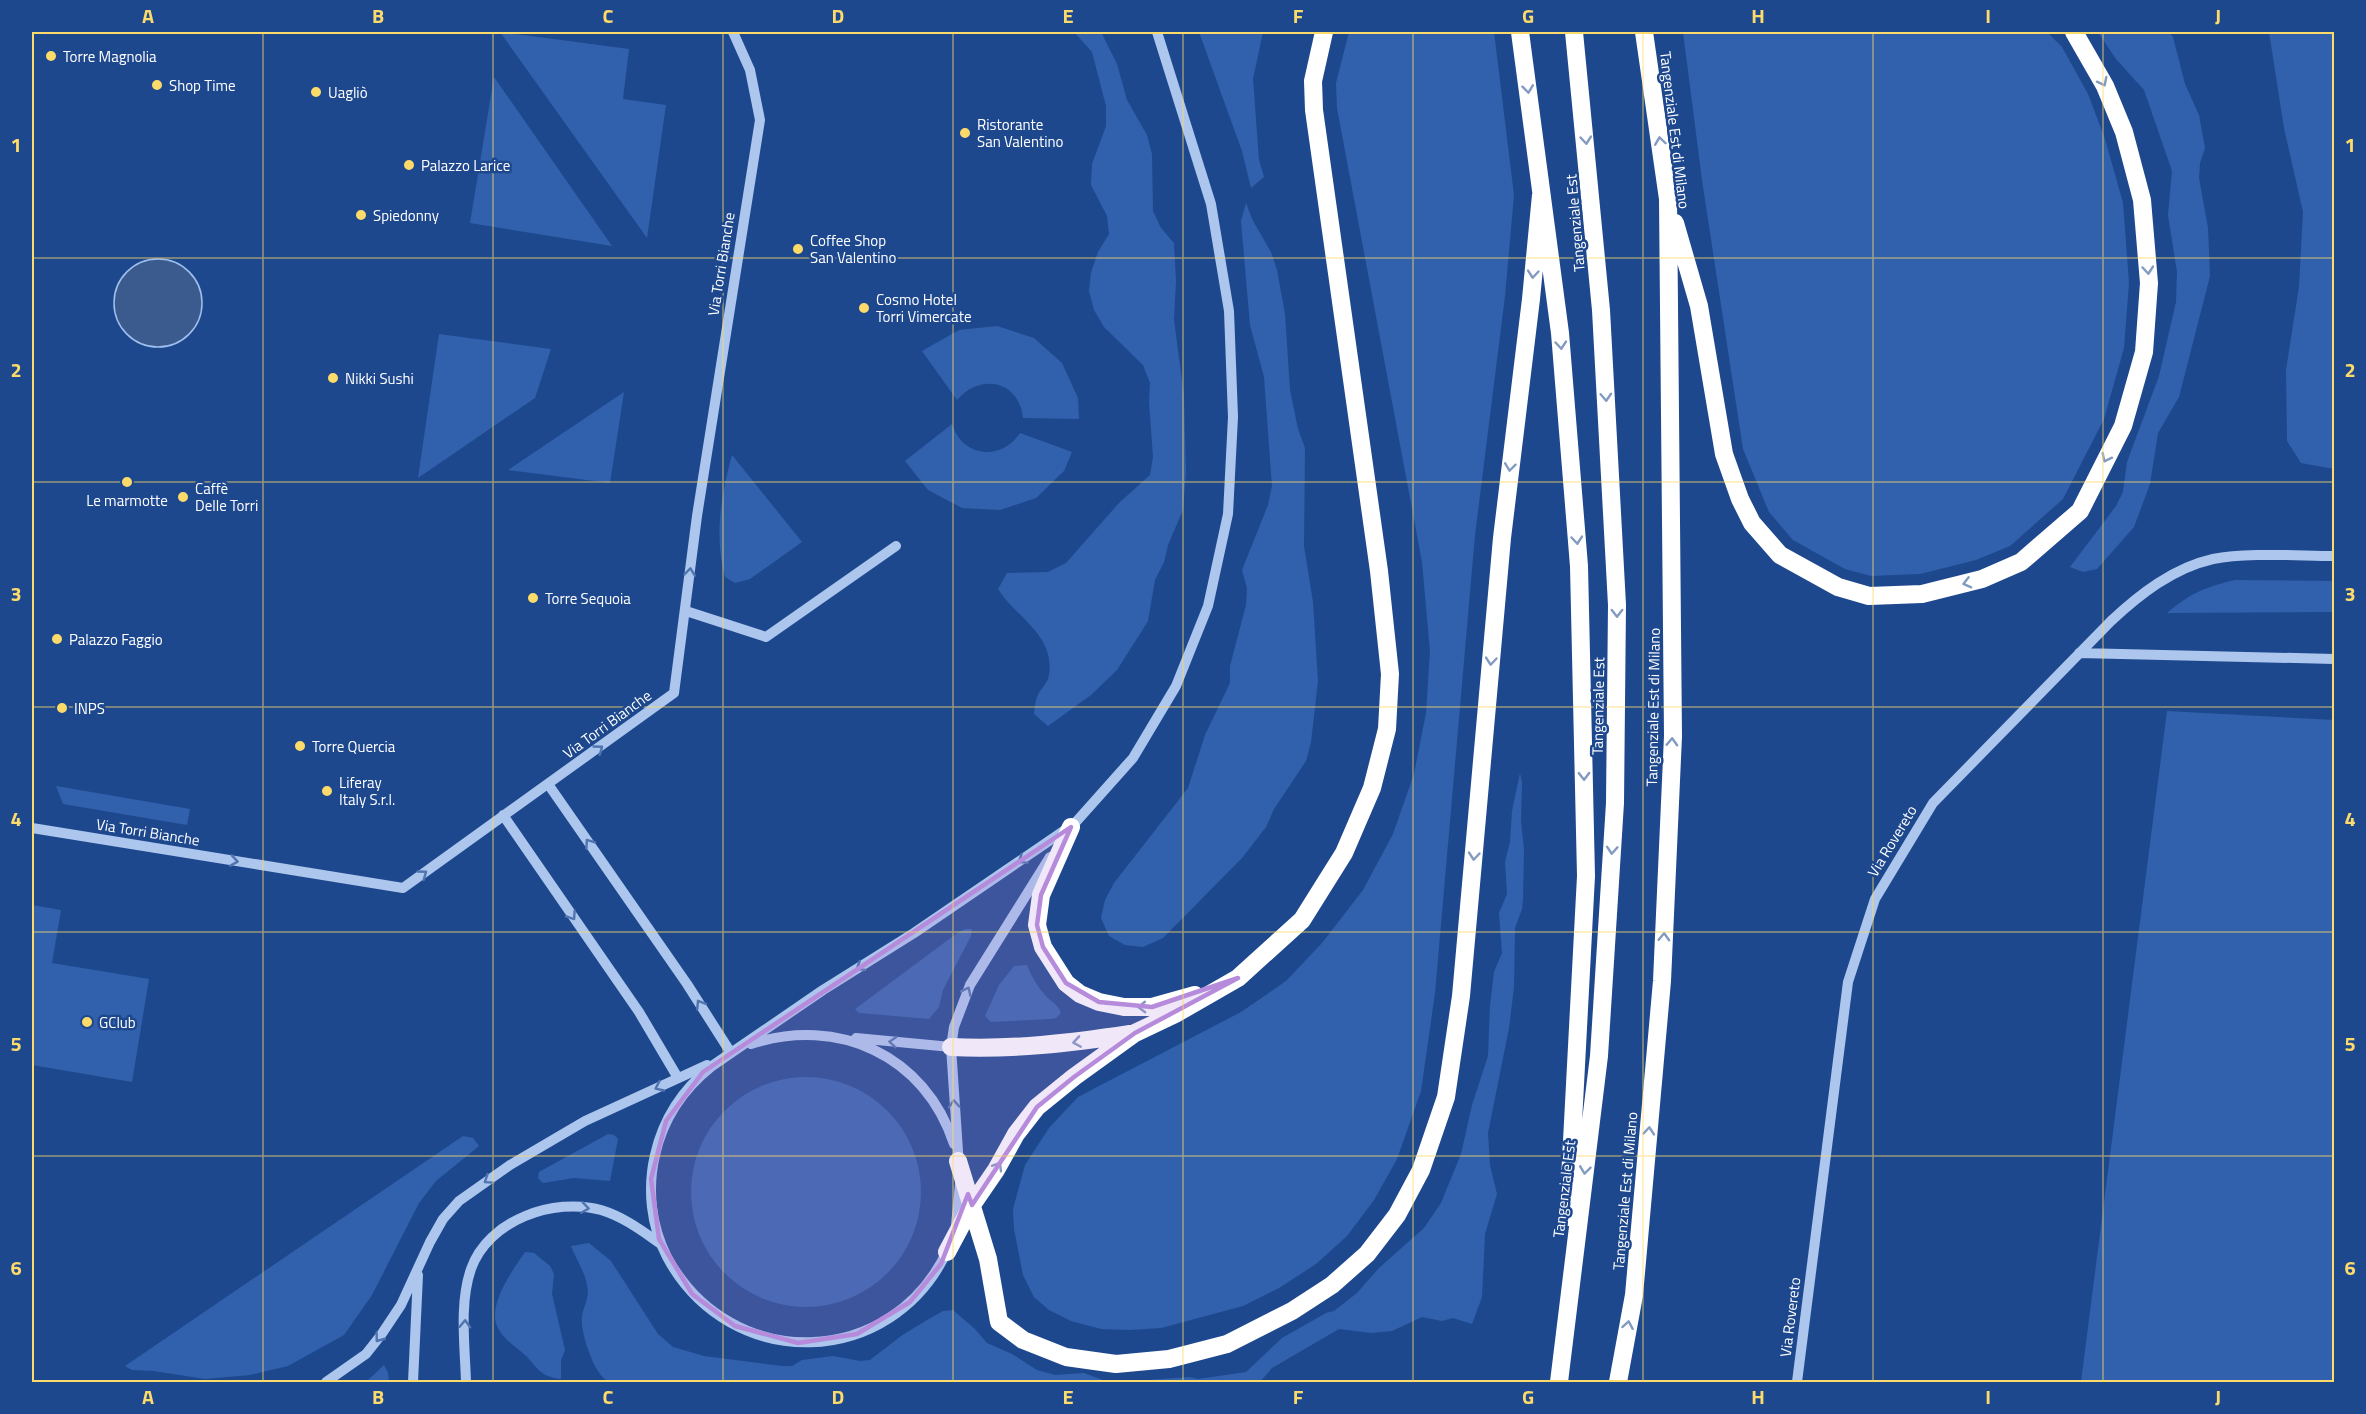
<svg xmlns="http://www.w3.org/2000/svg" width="2366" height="1414" viewBox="0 0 2366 1414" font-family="'Titillium Web',sans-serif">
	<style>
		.green { fill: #3161ac }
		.water { fill: #3b5a8d; stroke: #9fbfef; stroke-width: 1.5 }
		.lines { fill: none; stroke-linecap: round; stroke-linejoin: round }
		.minor { stroke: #acc6ed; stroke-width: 10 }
		.highway { stroke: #fff; stroke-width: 18 }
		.oneway { stroke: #839ac1 }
		.oneway2 { stroke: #5074af }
		.marked { fill: #b68bdc; fill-opacity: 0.2; stroke: #b68bdc; stroke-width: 4.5; stroke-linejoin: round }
		.grid { fill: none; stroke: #fcdb6b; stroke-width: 1.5; stroke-opacity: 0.55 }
		.poi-dot { fill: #fcdb6b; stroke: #1e488e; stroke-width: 2 }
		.labels { text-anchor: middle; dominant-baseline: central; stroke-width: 5; stroke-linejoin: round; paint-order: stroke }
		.poi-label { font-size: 15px; fill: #fff; stroke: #1e488e; text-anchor: start }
		.street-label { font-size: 15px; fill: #fff; stroke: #1e488e }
		.neatline { fill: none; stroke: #fcdb6b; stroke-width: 2 }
		.grid-label { font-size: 20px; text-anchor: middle; font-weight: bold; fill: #fcdb6b }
	</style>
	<rect width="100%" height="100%" fill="#1e488e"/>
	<path class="green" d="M500,32L629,49L623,99L666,105L647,238Z
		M1074,32H1101L1117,64L1127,100L1147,135L1152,154L1153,211L1161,228L1174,243L1176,281L1174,320L1184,396L1186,473L1183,510L1168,545L1164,562L1155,580L1148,621L1117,670L1091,695L1048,726L1034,714C1035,708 1035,700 1038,695C1041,688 1048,683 1049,675C1055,634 1016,618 998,589L1007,573L1048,572L1066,563L1119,503L1150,475L1153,457L1149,402L1150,383L1143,365L1104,327L1094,310L1089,291L1091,273L1098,252L1109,234L1107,216L1091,185L1092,164L1106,126V106L1092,52Z
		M1199,32H1263L1253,79L1259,160L1264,177L1251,188L1242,151Z
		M1349,32H1494L1514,195L1505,296L1475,535L1435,993L1421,1091L1397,1159L1374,1200L1347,1236L1316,1264L1279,1288L1243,1306L1161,1328L1130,1330L1101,1329L1071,1321L1049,1310L1034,1297L1023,1275L1014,1229L1013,1209L1025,1165L1049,1128L1078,1097L1241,1012L1286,981L1322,943L1363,890L1393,834L1414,774L1426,713L1430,651L1422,562L1337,108L1336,83Z
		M1683,32H2047L2062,47L2088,94L2105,139L2123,203L2129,283L2124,348L2104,419L2063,499L2010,546L1976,560L1920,574L1871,576L1845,569L1793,540L1769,512L1743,449L1702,180Z
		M2098,32H2169L2173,37L2185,84L2199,115L2205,148L2200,163L2199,178L2208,228L2210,276L2179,397L2158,433L2150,484L2134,527L2097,569L2083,572L2070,567L2116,506L2123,492L2127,462L2159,376L2176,302L2177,272L2168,215L2172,171L2144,90L2116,59Z
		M2269,32H2334V469L2301,463L2287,441L2286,370L2299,287L2303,212L2284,128Z
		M494,77L612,246L470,223Z
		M1246,203L1253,221L1271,252L1277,270L1285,314L1290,390L1298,429L1305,448L1304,546L1313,602L1318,681L1311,742L1306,761L1274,809L1266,827L1242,858L1163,938L1143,947L1125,945L1109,936L1101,918L1105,900L1114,883L1188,788L1205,735L1230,683V666L1246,605L1247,588L1242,570L1268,505L1272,486L1264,377L1250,325L1241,221Z
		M997,326L1034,338L1062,363L1078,398L1079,419L1023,418C1019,380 980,373 957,400L922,351L959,330Z
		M439,334L551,349L535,398L418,478Z
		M624,392L610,483L508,470Z
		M952,424C962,457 1001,462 1020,433L1072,452L1064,471L1036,498L1000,510L962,508L928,490L905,461Z
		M732,455L802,542L750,579L735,583L725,577C714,536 721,495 732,455Z
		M2235,580L2334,581V612L2167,613C2190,593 2206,587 2235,580Z
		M2167,711L2334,720V1382H2081Z
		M1520,773L1522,783L1521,821L1524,850L1523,899L1522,909L1515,928L1514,987L1509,1028L1488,1133L1490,1165L1497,1194L1485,1234L1482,1297L1472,1324L1453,1318L1442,1321L1422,1317L1392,1331L1371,1333L1339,1329L1272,1368L1260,1382H1122L1189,1377L1198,1379L1246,1372L1282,1338L1326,1313L1334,1311L1357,1293L1379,1268L1424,1228L1441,1203L1461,1154L1472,1105L1488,1056L1490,1006L1494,972L1502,953L1499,913L1507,894L1505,862L1510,842L1512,811Z
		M56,786L190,809L187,825L63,804Z
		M32,905L61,910L52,963L149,979L132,1082L32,1065Z
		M965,929H972L971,936L943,990L939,1007L929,1019L859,1013L855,1009L956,934Z
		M1027,965C1031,976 1037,986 1045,995C1051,1002 1058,1004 1061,1013L1056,1018L1051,1019L991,1022L985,1016L999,985L1014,966Z
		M691 1192a115 115 0 1 1 230 0a115 115 0 1 1-230 0Z
		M608,1134L614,1135L618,1139L610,1181L574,1178L543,1183L538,1178L539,1172Z
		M463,1136L473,1138L479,1146L436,1181L419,1203L372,1295L344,1335L288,1366L250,1375L205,1379L154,1371L132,1370L125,1366Z
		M589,1243L611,1261L658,1334L673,1347L704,1356L782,1366H792L802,1360L833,1356L860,1361L870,1360L901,1336L927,1320L943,1311L953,1310L975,1329L987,1343L1012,1354L1037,1370L1055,1375L1084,1373L1103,1380L1119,1382H620C616,1382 610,1382 606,1380C593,1371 580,1331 582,1316C584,1305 590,1297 587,1285C585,1272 576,1259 571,1246Z
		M525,1252L534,1253L550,1266L554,1274L552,1294L565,1350L561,1360V1379C538,1376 539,1368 524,1354C515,1346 503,1339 498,1328C486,1306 513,1270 525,1252Z
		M384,1365L388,1373L389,1382H366Z"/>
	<path class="water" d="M114 303a44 44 0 1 1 88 0a44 44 0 1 1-88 0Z"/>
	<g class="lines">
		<path class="minor" d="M686,611L766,637L896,546
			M2079,653L2334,659
			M548,784L687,984L731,1053
			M503,815L639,1012L678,1078
			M32,828L403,888L674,693L697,516L760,120L750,70L733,32
			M1067,832L1133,758L1176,686L1208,606L1228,514L1233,417L1229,311L1211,204L1157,32
			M856,1038L951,1047
			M751,1044C838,1016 925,1055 954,1144
			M959,1166L951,1047L954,1027L970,985L1050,857
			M956,1225L960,1184
			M948,1249C893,1370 730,1374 667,1257C651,1226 647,1189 655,1155C663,1119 683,1089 712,1066L823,990L914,933L1068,828
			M326,1382L366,1354L381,1335L401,1305L430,1242L443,1219L459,1201L510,1165L585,1121L707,1065
			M413,1382L418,1275
			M466,1382C465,1346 459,1304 471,1269C488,1220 554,1197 601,1210C624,1217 642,1231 661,1244
			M1797,1382L1848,982L1875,899L1933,803L2111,621C2140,594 2173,568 2213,559C2247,552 2299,556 2334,556"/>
		<path class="highway" d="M1520,32L1560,333L1579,566L1586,876L1568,1217
			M1675,223L1699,306L1724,454L1740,499L1752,523L1780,555L1838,587L1869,596L1922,594L1982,579L2021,562L2080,511L2123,426L2144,352L2149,283L2142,200L2124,132L2105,86L2074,32
			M1071,827L1041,895L1037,925L1043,947L1066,983L1080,994L1099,1002L1124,1007H1152L1195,995
			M951,1047C1012,1050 1071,1043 1130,1034
			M958,1161L988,1259L999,1322L1023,1340L1066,1357L1116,1364L1169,1359L1227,1344L1292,1311L1332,1285L1367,1254L1397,1215L1421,1170L1446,1097L1461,996L1502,538L1531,299L1541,195
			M947,1252L972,1205L996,1170L1016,1134L1037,1107L1074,1077L1135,1033L1177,1013L1238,978L1302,920L1344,853L1372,788L1387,729L1390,674L1379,571L1314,110L1313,81L1324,32
			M1559,1382L1599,1056L1615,803L1617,605L1601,310L1574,32
			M1618,1382L1634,1295L1662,981L1673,736L1668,199L1644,32"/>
	</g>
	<defs><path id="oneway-chevron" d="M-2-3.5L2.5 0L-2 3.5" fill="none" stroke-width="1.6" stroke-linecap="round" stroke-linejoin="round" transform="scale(1.5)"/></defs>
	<g class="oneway">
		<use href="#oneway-chevron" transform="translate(2103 82) rotate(63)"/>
		<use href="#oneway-chevron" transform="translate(1528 89) rotate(83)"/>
		<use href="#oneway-chevron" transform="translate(1586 140) rotate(85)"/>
		<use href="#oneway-chevron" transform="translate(1660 141) rotate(-98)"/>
		<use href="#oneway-chevron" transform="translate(2148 270) rotate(85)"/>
		<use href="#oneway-chevron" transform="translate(1533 274) rotate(95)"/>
		<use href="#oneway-chevron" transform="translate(1561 345) rotate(85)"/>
		<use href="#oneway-chevron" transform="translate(1606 397) rotate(87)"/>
		<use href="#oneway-chevron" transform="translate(2106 458) rotate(117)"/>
		<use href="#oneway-chevron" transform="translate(1510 467) rotate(97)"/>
		<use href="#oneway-chevron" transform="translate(1577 540) rotate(85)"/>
		<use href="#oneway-chevron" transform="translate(1967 583) rotate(166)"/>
		<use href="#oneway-chevron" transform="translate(1617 613) rotate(90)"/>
		<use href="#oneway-chevron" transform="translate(1491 661) rotate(95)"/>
		<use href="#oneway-chevron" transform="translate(1672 742) rotate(-88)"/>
		<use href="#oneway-chevron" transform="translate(1584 776) rotate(89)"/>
		<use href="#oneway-chevron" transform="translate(1612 850) rotate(94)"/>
		<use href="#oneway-chevron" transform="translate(1474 856) rotate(95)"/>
		<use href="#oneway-chevron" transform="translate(1664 937) rotate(-88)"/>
		<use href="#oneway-chevron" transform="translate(1142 1007) rotate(179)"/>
		<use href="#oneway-chevron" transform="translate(1077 1042) rotate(171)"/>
		<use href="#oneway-chevron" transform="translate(1649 1131) rotate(-85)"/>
		<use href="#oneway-chevron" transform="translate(998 1166) rotate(-59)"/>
		<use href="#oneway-chevron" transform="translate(1585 1170) rotate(97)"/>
		<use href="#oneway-chevron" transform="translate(1628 1325) rotate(-80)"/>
	</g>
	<g class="oneway2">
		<use href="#oneway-chevron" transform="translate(690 572) rotate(-84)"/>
		<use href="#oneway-chevron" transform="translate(599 749) rotate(-36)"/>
		<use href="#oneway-chevron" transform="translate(589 843) rotate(-125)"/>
		<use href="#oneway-chevron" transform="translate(1022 860) rotate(146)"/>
		<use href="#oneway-chevron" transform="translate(234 861) rotate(9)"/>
		<use href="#oneway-chevron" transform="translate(423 874) rotate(-36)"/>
		<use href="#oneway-chevron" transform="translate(572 916) rotate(56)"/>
		<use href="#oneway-chevron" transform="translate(860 967) rotate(148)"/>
		<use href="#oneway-chevron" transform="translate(967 991) rotate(-64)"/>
		<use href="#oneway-chevron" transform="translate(700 1004) rotate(-122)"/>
		<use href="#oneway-chevron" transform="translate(893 1042) rotate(-175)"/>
		<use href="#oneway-chevron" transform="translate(659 1087) rotate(155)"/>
		<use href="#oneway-chevron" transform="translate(954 1104) rotate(-94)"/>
		<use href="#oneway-chevron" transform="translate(488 1180) rotate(146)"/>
		<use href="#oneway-chevron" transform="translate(585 1208) rotate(8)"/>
		<use href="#oneway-chevron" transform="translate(465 1324) rotate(-88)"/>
		<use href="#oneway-chevron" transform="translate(379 1338) rotate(127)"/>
	</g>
	<path class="marked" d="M1071,827L1041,895L1037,925L1043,947L1066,983L1099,1002L1152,1007L1238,978L1135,1033L1074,1077L1037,1107L972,1205L968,1194L941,1264L910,1302L857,1334L798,1343L735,1326L692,1294L659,1239L651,1179L666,1121L703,1072Z"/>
	<path class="grid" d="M263,32V1382M493,32V1382M723,32V1382M953,32V1382M1183,32V1382M1413,32V1382M1643,32V1382M1873,32V1382M2103,32V1382M32,258H2334M32,482H2334M32,707H2334M32,932H2334M32,1156H2334"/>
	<g class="poi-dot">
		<circle cx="51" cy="56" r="6"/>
		<circle cx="157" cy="85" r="6"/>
		<circle cx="316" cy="92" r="6"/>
		<circle cx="965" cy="133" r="6"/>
		<circle cx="409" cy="165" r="6"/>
		<circle cx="361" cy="215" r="6"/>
		<circle cx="798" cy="249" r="6"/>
		<circle cx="864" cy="308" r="6"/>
		<circle cx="333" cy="378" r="6"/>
		<circle cx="127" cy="482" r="6"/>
		<circle cx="183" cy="497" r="6"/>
		<circle cx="533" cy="598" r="6"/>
		<circle cx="57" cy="639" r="6"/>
		<circle cx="62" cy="708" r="6"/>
		<circle cx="300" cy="746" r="6"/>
		<circle cx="327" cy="791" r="6"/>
		<circle cx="87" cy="1022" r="6"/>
	</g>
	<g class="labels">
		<g class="poi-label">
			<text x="63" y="56">Torre Magnolia</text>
			<text x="169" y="85">Shop Time</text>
			<text x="328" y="92">Uagliò</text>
			<text x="977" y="124">Ristorante<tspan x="977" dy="17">San Valentino</tspan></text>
			<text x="421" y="165">Palazzo Larice</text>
			<text x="373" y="215">Spiedonny</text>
			<text x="810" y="240">Coffee Shop<tspan x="810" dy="17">San Valentino</tspan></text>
			<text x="876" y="299">Cosmo Hotel<tspan x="876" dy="17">Torri Vimercate</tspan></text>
			<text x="345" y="378">Nikki Sushi</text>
			<text x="195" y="488">Caffè<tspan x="195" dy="17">Delle Torri</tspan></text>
			<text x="127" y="500" text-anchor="middle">Le marmotte</text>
			<text x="545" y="598">Torre Sequoia</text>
			<text x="69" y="639">Palazzo Faggio</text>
			<text x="74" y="708">INPS</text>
			<text x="312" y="746">Torre Quercia</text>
			<text x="339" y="782">Liferay<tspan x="339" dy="17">Italy S.r.l.</tspan></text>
			<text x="99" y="1022">GClub</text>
		</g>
		<g class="street-label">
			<text transform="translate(1675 130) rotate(83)">Tangenziale Est di Milano</text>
			<text transform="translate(1575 223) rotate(-95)">Tangenziale Est</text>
			<text transform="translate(721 264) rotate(-81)">Via Torri Bianche</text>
			<text transform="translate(1598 706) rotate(-89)">Tangenziale Est</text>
			<text transform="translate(1653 707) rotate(-89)">Tangenziale Est di Milano</text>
			<text transform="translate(607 724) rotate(-36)">Via Torri Bianche</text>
			<text transform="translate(148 832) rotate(9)">Via Torri Bianche</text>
			<text transform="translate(1892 841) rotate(-59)">Via Rovereto</text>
			<text transform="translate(1564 1189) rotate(-83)">Tangenziale Est</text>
			<text transform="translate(1625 1191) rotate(-85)">Tangenziale Est di Milano</text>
			<text transform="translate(1790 1317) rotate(-83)">Via Rovereto</text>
		</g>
	</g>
	<rect width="2366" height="1414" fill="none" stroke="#1e488e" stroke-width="66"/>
	<rect x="33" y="33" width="2300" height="1348" class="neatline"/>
	<g class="grid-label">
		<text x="148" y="23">A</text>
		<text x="378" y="23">B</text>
		<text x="608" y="23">C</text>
		<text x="838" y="23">D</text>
		<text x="1068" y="23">E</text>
		<text x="1298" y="23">F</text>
		<text x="1528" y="23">G</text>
		<text x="1758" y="23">H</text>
		<text x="1988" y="23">I</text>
		<text x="2218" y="23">J</text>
		<text x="16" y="152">1</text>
		<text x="2350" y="152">1</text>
		<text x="16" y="377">2</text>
		<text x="2350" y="377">2</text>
		<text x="16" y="601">3</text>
		<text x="2350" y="601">3</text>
		<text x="16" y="826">4</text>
		<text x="2350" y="826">4</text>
		<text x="16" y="1051">5</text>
		<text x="2350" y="1051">5</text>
		<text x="16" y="1275">6</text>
		<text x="2350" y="1275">6</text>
		<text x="148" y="1404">A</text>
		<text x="378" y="1404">B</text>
		<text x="608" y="1404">C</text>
		<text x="838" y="1404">D</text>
		<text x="1068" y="1404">E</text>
		<text x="1298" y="1404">F</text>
		<text x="1528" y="1404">G</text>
		<text x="1758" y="1404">H</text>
		<text x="1988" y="1404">I</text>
		<text x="2218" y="1404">J</text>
	</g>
</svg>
